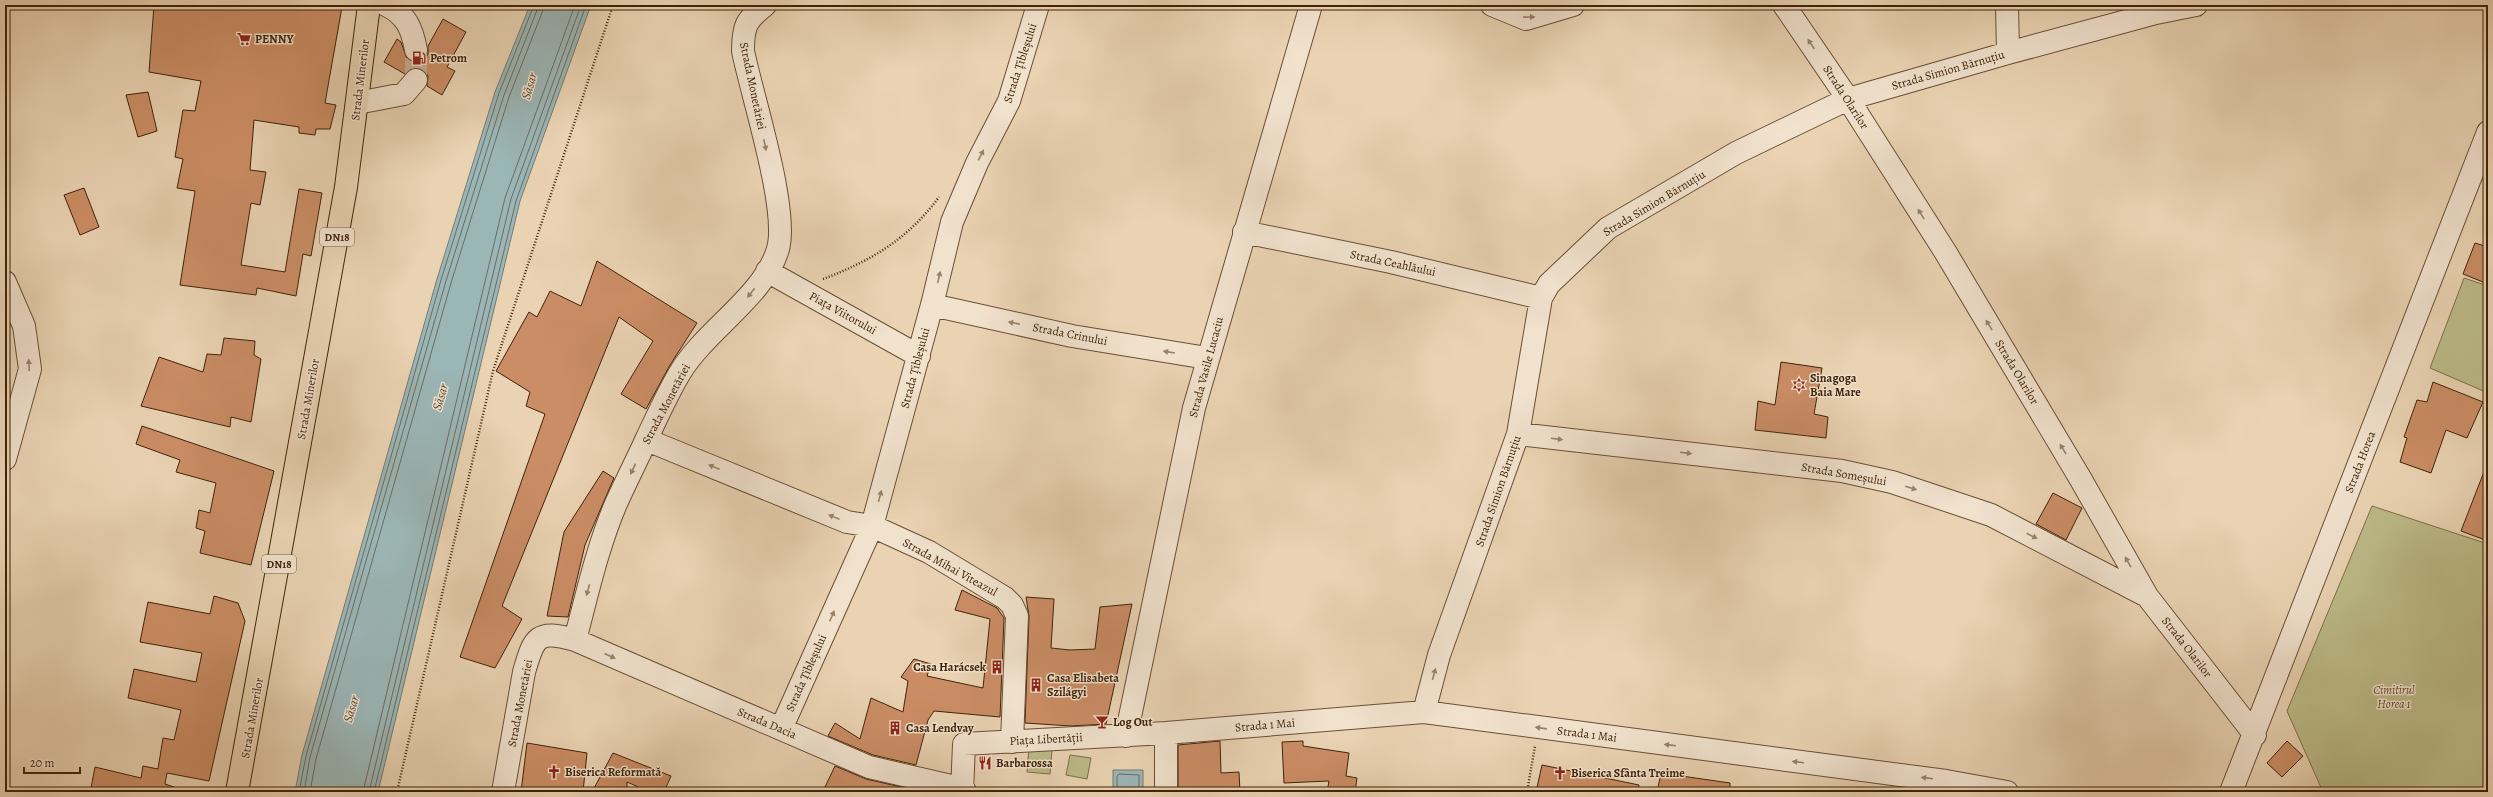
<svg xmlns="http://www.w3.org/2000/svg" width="2493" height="797" viewBox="0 0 2493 797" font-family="Alegreya,serif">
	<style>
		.green { fill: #bcbb89; stroke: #7e6f49 }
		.water { fill: #9bb6b7; stroke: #767b71 }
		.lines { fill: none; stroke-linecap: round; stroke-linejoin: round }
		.shore { stroke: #6d6c60; stroke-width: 1 }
		.building { fill: #cb8d65; stroke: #3f2309 }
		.minor-tunnel { stroke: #c8b091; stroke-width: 22; stroke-dasharray: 22 11; stroke-linecap: butt }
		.minor-casing { stroke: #6a4f34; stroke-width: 24 }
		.major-casing { stroke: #3f2309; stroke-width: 24 }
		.path { stroke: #3f2309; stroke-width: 2.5; stroke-dasharray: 1 2; stroke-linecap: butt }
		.minor { stroke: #f1e2ce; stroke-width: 22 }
		.major { stroke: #ead3b3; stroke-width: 22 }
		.oneway { fill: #98826c }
		.labels { text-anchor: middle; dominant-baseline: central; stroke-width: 3; stroke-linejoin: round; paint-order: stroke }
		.shield { fill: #f1e2ce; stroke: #745c44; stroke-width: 1 }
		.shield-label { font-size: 11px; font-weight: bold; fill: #3f2309 }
		.poi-label { font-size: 12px; font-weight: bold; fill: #3f2309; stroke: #f1e2ce; text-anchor: start }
		.street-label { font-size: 12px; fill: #3f2309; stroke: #f1e2ce }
		.park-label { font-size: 12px; font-style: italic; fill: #5e4929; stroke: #f1e2ce }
		.water-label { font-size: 13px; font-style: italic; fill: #564834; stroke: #f1e2ce }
	</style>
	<rect width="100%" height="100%" fill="#ead3b3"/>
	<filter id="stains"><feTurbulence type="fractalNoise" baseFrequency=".005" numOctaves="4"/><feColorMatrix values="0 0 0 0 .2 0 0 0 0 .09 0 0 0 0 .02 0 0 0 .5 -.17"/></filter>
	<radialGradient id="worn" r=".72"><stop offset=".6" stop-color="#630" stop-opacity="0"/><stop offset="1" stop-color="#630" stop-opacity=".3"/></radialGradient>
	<path class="green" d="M2464,278L2488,286V393L2430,368Z
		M2372,506L2488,544V792H2323L2287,711Z
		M1029,747L1052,749L1050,774L1027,772Z
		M1070,755L1091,758L1087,779L1066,775Z"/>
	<path class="water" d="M530,5H591L520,201L378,792H295L302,755L437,279L495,92Z
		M1113,770H1143V792H1113Z"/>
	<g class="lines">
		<path class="shore" d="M299,792L306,756L441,280L499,93L534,5
			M304,792L310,757L446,281L504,95L539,5
			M310,792L316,759L451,283L509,97L545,5
			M363,792L505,198L575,5
			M369,792L511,199L581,5
			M374,792L516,201L586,5
			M1117,792V776L1119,774L1139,775V792"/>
	</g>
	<path class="building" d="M154,5L342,7L325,103L336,105L330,129H316L315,135L299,133V127L254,120L250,170L266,172L260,205L251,203L241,265L285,272L299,189L322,193L311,256L303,254L296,296L257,288L256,295L180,285L195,191L177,188L183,159L175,157L183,110L195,111L201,81L149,72Z
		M443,19L466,32L447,67L455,71L442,95L427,86L428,76L424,70L412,68L405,74L384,62L397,39L401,42L407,59L418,62L424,60L428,54V46Z
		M148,92L157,131L138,137L126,95Z
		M84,188L99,227L80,235L64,195Z
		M2475,243L2488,247V284L2463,274Z
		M597,261L697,323L670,365L646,409L621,394L653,341L619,317L502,606L522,619L495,668L460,657L545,414L526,406L530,392L496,371L529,312L537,317L550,291L581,306Z
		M224,338L255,341L254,355L261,359L251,422L231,417L230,427L141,406L159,357L203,372L207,354L221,355Z
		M1781,362L1822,368L1814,414L1828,417L1826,438L1755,430L1758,401L1775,405Z
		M2433,382L2483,402L2467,438L2446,430L2431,473L2400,462L2407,438L2404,437L2417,400L2427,402Z
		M142,426L274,471L251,565L200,553L205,531L196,528L199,510L210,513L216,483L176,472L180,460L136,444Z
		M2487,464L2488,465V541L2461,531Z
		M603,471L614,478L585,545L568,617L547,616L564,532Z
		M2053,493L2082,508L2066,540L2036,524Z
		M962,590L997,608L1004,618L1000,717L934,711L928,720L916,765L873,755L828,736L835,723L860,739L871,698L903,712L908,681L901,677L914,659L931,664L927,676L983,688L990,619L955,610Z
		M214,596L238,603L245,621L209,781L167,773L165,784L174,787L173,792H115L91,788L95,767L141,778L143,766L158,769L163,738L174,740L181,710L128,698L134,669L196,682L202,653L140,642L148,602L210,614Z
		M1026,597L1054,599L1051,648L1070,650L1095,649L1100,607L1132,604L1106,724L1071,726L1025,723L1029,616Z
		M1220,741L1221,773L1239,772L1240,792H1178V745Z
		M1303,741V746L1349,753L1346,776L1357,778L1355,792H1327L1329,781L1284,783L1282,742Z
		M2287,741L2303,756L2282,777L2267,763Z
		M527,743L587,753L583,792H521Z
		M613,753L671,776L664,792H650L627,782V792H592Z
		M1542,765L1639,785L1638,792H1536Z
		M835,766L866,779L910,789V792H846L825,787Z
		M1661,773L1730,783V792H1657Z"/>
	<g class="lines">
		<path class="minor-tunnel" d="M416,80V50"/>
		<g class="minor-casing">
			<path id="minor" d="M386,5C407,15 412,29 416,50
				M1492,5L1526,19L1573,5
				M1784,5L1848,99L1946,253L2080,478L2147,596L2255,735
				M2007,5L2008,53
				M357,103L404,94L416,80
				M1244,232L1391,262L1541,298
				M767,271L919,356
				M5,282L24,326L30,369L5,459
				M932,305L1072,336L1207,358
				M1518,434L1842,471L1892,482L1991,515L2147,596
				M647,440L847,522L872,526L929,552L1005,598L1012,605L1017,616L1012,742
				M575,640C587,595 597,549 615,506C625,483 637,460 647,438C658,415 668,392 681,371C706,330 765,295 778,249C789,209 752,96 743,51C743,26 746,20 765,5
				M1424,712L1439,655L1518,434L1541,298L1549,284L1608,228L1736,153L1848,99L2008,53L2156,13L2196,5
				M781,729L872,526L932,305L952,222L977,163L1009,101L1038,5
				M1166,733L1424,712L1946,781L2007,792
				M1126,736L1194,408L1311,5
				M503,792L524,672C534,637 537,629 575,640L869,767L964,789
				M962,792L964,744L1166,733V792
				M2231,792L2488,132"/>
		</g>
		<g class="major-casing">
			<path id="major" d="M237,792L346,187L369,5"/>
		</g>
		<path class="path" d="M823,279C871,261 908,239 939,197
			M397,792L493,371L613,5
			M1527,792L1535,746"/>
		<use href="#minor" class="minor"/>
		<use href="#major" class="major"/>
	</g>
	<defs><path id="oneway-solid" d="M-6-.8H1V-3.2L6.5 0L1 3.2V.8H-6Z"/></defs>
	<g class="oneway">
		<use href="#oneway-solid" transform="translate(1529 17) rotate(-1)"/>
		<use href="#oneway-solid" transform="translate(1811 44) rotate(-124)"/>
		<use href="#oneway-solid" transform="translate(765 145) rotate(78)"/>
		<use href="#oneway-solid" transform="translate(981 155) rotate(-63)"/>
		<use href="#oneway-solid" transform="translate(1921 214) rotate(-122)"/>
		<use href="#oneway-solid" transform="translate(939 277) rotate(-77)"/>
		<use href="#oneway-solid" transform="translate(751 293) rotate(128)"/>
		<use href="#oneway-solid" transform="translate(1014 323) rotate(-168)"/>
		<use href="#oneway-solid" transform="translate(1989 325) rotate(-121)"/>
		<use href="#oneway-solid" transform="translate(1169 352) rotate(-171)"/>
		<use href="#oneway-solid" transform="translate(29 365) rotate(-92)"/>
		<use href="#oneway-solid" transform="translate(1557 439) rotate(7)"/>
		<use href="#oneway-solid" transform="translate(2063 449) rotate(-121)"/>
		<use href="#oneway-solid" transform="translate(1686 453) rotate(7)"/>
		<use href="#oneway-solid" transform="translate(714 467) rotate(-158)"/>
		<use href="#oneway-solid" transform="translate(633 469) rotate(115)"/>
		<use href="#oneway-solid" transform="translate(1911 488) rotate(17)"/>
		<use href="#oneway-solid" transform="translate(880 496) rotate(-75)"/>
		<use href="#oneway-solid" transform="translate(834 517) rotate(-158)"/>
		<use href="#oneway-solid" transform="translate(2032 536) rotate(27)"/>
		<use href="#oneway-solid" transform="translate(2128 562) rotate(-120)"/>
		<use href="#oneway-solid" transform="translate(588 590) rotate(105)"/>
		<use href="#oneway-solid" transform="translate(832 616) rotate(-66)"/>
		<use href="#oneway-solid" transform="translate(610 656) rotate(24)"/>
		<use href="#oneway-solid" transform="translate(1434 674) rotate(-75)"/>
		<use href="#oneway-solid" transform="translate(1541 728) rotate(-172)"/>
		<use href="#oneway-solid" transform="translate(1670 745) rotate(-173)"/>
		<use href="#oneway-solid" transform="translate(1798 762) rotate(-173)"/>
		<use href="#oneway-solid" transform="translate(1927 778) rotate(-173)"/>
	</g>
	<defs>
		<g id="supermarket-bare" transform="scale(1.08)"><path d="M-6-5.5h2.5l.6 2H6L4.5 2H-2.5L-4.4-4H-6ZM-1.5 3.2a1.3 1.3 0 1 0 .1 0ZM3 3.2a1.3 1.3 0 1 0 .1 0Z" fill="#8f2418" stroke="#f1e2ce" stroke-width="2.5" paint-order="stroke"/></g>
		<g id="fuel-bare" transform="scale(1.08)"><path d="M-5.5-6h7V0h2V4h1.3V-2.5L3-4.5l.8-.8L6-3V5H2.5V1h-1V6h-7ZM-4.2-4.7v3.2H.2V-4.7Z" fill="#8f2418" stroke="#f1e2ce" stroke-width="2.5" paint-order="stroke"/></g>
		<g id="synagogue-bare" transform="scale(1.08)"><path d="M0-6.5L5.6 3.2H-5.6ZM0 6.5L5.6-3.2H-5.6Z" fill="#8f2418" stroke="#f1e2ce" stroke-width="2.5" paint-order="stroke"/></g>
		<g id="building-bare" transform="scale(1.08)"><path d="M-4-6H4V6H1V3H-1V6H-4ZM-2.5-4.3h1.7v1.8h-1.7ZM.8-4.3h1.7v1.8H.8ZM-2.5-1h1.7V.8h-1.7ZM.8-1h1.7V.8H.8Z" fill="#8f2418" stroke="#f1e2ce" stroke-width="2.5" paint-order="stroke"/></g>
		<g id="bar-bare" transform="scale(1.08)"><path d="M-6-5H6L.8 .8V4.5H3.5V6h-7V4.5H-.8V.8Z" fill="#8f2418" stroke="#f1e2ce" stroke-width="2.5" paint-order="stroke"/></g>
		<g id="restaurant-bare" transform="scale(1.08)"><path d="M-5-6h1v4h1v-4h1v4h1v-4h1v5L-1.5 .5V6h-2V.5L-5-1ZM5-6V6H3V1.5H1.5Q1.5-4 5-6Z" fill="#8f2418" stroke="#f1e2ce" stroke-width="2.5" paint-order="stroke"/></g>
		<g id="church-bare" transform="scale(1.08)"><path d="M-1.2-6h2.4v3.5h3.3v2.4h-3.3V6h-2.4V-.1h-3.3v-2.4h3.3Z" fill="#8f2418" stroke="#f1e2ce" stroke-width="2.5" paint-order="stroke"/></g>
	</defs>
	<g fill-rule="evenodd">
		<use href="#supermarket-bare" x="244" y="39"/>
		<use href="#fuel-bare" x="419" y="58"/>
		<use href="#synagogue-bare" x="1799" y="385"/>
		<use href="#building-bare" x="997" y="667"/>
		<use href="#building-bare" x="1036" y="685"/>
		<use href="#bar-bare" x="1102" y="722"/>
		<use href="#building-bare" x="895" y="728"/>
		<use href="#restaurant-bare" x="985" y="763"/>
		<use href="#church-bare" x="554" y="772"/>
		<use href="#church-bare" x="1560" y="773"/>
	</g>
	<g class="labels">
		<g class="shield">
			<rect x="320" y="228" width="34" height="18" rx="3"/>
			<rect x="262" y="555" width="34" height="18" rx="3"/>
		</g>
		<g class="shield-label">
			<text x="337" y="237">DN18</text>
			<text x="279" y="564">DN18</text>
		</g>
		<g class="poi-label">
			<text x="255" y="39">PENNY</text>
			<text x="430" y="58">Petrom</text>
			<text x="1810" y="378">Sinagoga<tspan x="1810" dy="14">Baia Mare</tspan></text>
			<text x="986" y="667" text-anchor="end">Casa Harácsek</text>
			<text x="1047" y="678">Casa Elisabeta<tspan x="1047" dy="14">Szilágyi</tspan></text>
			<text x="1113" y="722">Log Out</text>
			<text x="906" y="728">Casa Lendvay</text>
			<text x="996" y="763">Barbarossa</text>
			<text x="565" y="772">Biserica Reformată</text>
			<text x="1571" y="773">Biserica Sfânta Treime</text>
		</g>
		<g class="street-label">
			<text transform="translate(1020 63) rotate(-72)">Strada Țibleșului</text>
			<text transform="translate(1948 70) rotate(-16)">Strada Simion Bărnuțiu</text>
			<text transform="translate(360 80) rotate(-83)">Strada Minerilor</text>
			<text transform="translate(753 86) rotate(78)">Strada Monetăriei</text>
			<text transform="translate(1846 97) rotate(57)">Strada Olarilor</text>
			<text transform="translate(1654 203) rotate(-31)">Strada Simion Bărnuțiu</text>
			<text transform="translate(1393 263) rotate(12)">Strada Ceahlăului</text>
			<text transform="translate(843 313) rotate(29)">Piața Viitorului</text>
			<text transform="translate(1070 334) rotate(11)">Strada Crinului</text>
			<text transform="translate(1206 367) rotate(-75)">Strada Vasile Lucaciu</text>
			<text transform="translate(915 368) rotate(-75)">Strada Țibleșului</text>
			<text transform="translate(2017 372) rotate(59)">Strada Olarilor</text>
			<text transform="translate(308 399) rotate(-80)">Strada Minerilor</text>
			<text transform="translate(666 404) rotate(-62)">Strada Monetăriei</text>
			<text transform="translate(2360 462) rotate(-69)">Strada Horea</text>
			<text transform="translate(1844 474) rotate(10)">Strada Someșului</text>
			<text transform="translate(1498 491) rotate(-71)">Strada Simion Bărnuțiu</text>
			<text transform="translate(950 567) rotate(29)">Strada Mihai Viteazul</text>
			<text transform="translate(2187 647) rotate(52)">Strada Olarilor</text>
			<text transform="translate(806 673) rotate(-66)">Strada Țibleșului</text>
			<text transform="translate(520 703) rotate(-79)">Strada Monetăriei</text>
			<text transform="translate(252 718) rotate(-80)">Strada Minerilor</text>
			<text transform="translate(767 723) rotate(23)">Strada Dacia</text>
			<text transform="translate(1265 725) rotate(-5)">Strada 1 Mai</text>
			<text transform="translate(1587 734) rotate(7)">Strada 1 Mai</text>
			<text transform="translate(1046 739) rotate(-3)">Piața Libertății</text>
		</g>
		<g class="park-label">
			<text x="2394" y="690">Cimitirul<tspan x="2394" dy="14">Horea 1</tspan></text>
		</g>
		<g class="water-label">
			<text transform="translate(529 86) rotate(-74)">Săsar</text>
			<text transform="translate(440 397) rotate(-74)">Săsar</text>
			<text transform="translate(351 709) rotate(-74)">Săsar</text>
		</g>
	</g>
	<rect width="2493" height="797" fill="none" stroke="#ead3b3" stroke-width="20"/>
	<rect x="6" y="6" width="2481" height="785" fill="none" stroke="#3f2309" stroke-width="2"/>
	<rect x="10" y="10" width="2473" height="777" fill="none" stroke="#3f2309"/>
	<path d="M24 767v6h56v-6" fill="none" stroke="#3f2309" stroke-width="2"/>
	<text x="30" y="767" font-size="12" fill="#3f2309" stroke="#f1e2ce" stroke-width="3" paint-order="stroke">20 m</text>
	<rect width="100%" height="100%" filter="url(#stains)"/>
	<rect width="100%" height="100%" fill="url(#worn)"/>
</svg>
